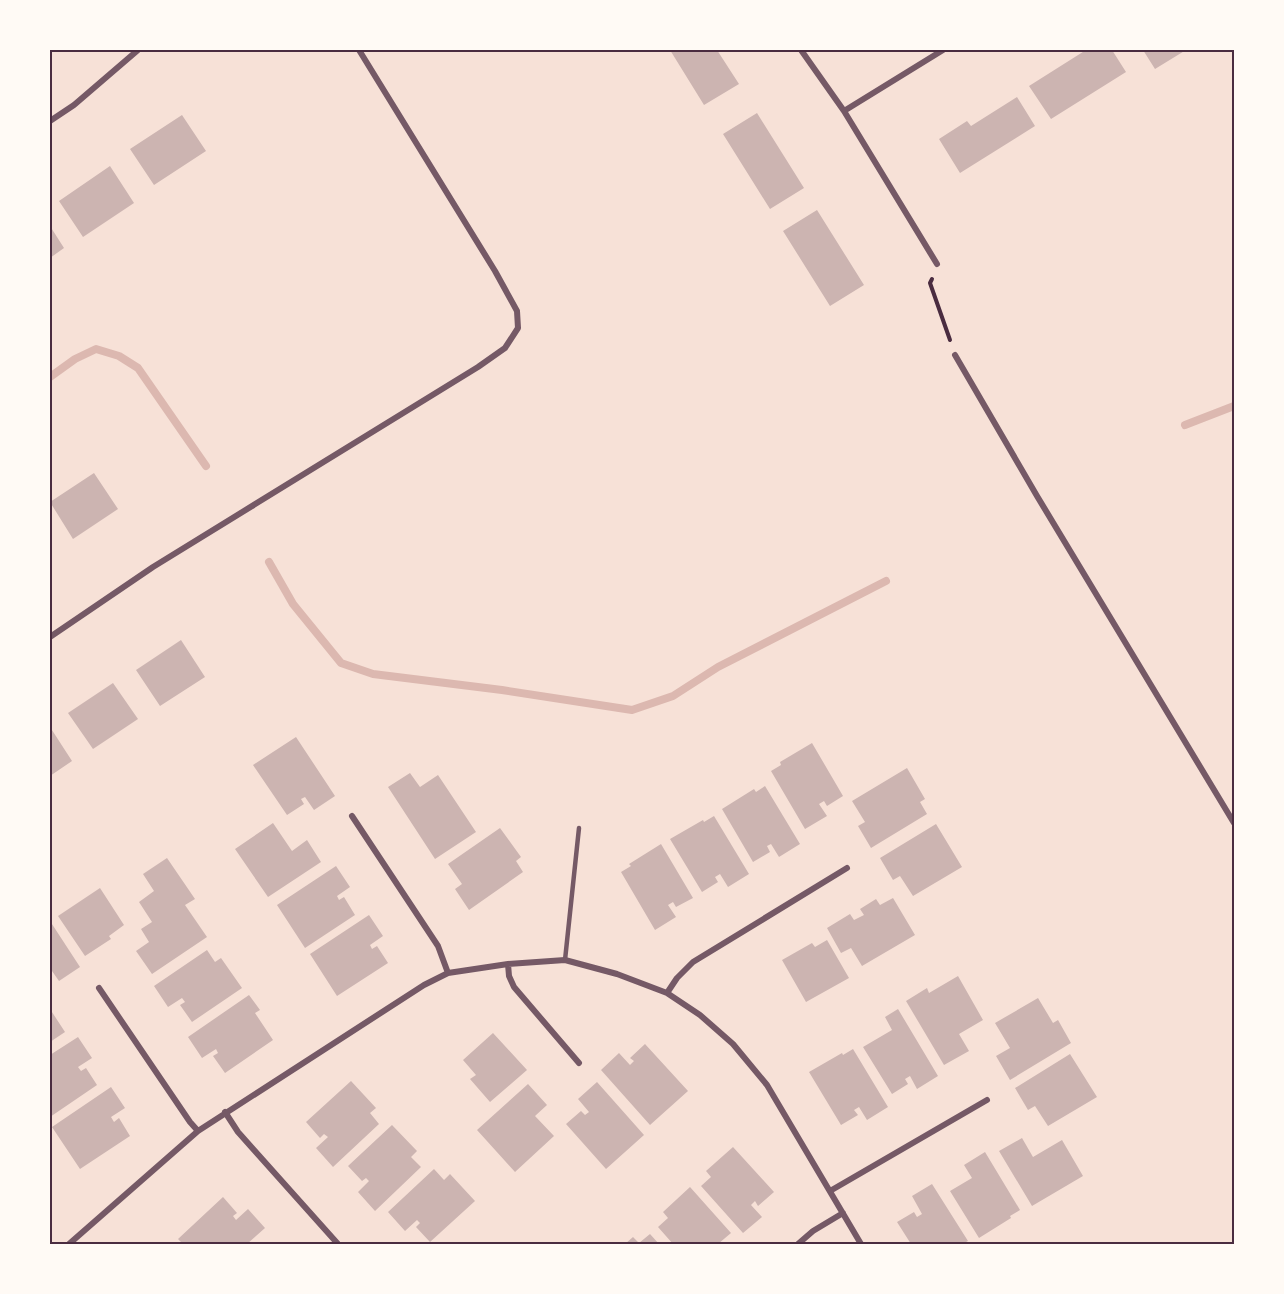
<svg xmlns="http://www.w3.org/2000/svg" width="1284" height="1294" viewBox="0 0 1284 1294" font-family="Rubik,sans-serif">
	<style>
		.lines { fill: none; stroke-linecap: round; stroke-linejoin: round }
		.stream { stroke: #dcb8b0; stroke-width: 8 }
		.building { fill: #ccb4b1 }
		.path { stroke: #4a2c40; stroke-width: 4 }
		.service { stroke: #755966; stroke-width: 4.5 }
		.minor { stroke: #755966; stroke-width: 6 }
		.neatline { fill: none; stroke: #4a2c40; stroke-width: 2 }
	</style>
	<rect width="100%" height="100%" fill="#f7e1d7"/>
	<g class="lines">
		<path class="stream" d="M50,377L75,359L96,349L119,356L138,368L206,466
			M1185,425L1234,406
			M269,562L293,604L341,663L373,674L502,690L632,710L673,696L718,667L886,581"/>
	</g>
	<path class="building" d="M670,50H717L739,84L704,105Z
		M1086,50H1112L1126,72L1051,119L1029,86Z
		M1143,50H1186L1155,69Z
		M1017,97L1035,126L960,173L939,139L967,121L971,126Z
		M757,113L804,188L770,209L723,134Z
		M182,115L206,151L154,185L130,149Z
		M110,166L134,203L83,237L59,201Z
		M817,210L864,285L830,306L783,231Z
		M50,226L64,248L50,258Z
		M94,473L118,509L73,539L50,502Z
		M181,640L205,677L160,706L136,670Z
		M113,683L138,719L93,749L68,713Z
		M50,727L72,761L50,776Z
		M296,737L335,796L314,810L305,797L301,799L304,804L287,815L253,765Z
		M812,743L843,796L827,806L824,801L819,804L827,816L805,829L771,771L781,765L780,762Z
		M907,768L925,799L920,802L927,814L871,848L858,826L865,822L852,801Z
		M410,773L420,787L438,775L476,832L435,859L388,787Z
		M765,786L800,844L779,857L771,844L767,846L770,852L753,862L722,809L754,789L756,792Z
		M714,816L749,874L728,887L720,874L715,877L718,882L702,892L670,839L703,820L704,822Z
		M273,823L292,851L307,840L321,862L268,897L235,849Z
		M936,824L962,867L913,896L900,876L893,880L880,858Z
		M500,828L521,857L516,861L523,872L469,910L455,889L462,884L448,864Z
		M661,844L693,898L676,907L673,902L668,905L676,917L655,930L621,872L631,866L629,864Z
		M167,858L195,899L185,905L207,937L152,974L136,951L149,942L141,929L152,922L139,902L154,891L143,874Z
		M336,866L350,887L337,896L339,900L344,897L355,915L305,948L277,905Z
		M100,888L124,925L109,936L111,939L85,956L58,916Z
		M893,898L915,935L862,966L851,948L841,953L827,928L850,914L854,920L864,915L860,909L876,899L880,905Z
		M369,915L383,936L370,945L372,949L377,946L388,963L337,996L310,954Z
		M50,921L80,967L59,981L52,971L50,973Z
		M827,940L849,978L806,1002L782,960L812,943L815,947Z
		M207,950L215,962L221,958L242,988L192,1022L180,1005L185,1002L182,998L168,1007L154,986Z
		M958,976L983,1020L959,1034L969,1051L944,1065L906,1001L927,988L929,993Z
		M249,995L260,1010L255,1013L273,1040L225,1073L213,1056L218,1053L216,1049L202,1058L188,1037Z
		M1038,998L1053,1023L1058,1020L1071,1043L1010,1080L996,1056L1010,1048L995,1023Z
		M50,1009L65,1032L50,1042Z
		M898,1009L938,1076L917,1089L910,1076L905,1079L908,1084L892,1094L863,1047L892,1030L885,1017Z
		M493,1033L527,1070L490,1102L470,1079L476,1075L463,1060Z
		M78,1037L92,1058L78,1067L81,1071L86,1068L97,1085L50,1117V1055Z
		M645,1044L688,1091L650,1125L601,1070L619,1053L630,1065L634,1061L630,1058Z
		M853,1049L888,1107L867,1120L859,1107L854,1110L858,1115L841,1125L809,1072L842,1053L843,1055Z
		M1070,1054L1097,1097L1048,1126L1035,1106L1028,1110L1015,1088Z
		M351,1081L376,1108L370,1113L379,1124L333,1167L316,1148L328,1137L324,1134L320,1138L306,1122Z
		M597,1082L644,1135L606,1169L566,1124L581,1111L585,1115L589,1112L578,1099Z
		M528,1084L547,1105L535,1116L554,1136L515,1172L477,1130Z
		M111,1087L125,1108L111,1117L114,1122L119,1118L130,1136L80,1169L52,1127Z
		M392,1125L417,1151L411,1157L421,1167L375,1211L358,1192L369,1181L366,1178L362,1181L348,1166Z
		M1022,1138L1033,1157L1062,1140L1083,1176L1032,1206L999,1151Z
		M733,1147L774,1192L758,1206L755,1201L751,1205L762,1217L743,1233L701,1186L711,1177L706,1171Z
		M985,1152L1020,1210L1010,1216L1011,1218L979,1238L950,1191L972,1178L964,1165Z
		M434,1169L444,1180L450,1174L475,1201L430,1242L416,1227L420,1223L417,1220L405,1231L388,1212Z
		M932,1184L968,1241L962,1244H911L897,1222L914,1212L917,1217L922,1214L912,1196Z
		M690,1187L731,1233L718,1244L712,1242L709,1244H673L658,1227L668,1218L663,1212Z
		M223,1197L237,1213L233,1216L236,1220L248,1209L265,1228L247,1244H183L178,1239Z
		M650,1234L659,1244H625L633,1237L639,1243Z"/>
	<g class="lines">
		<path class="path" d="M932,279L930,283L950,340"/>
		<path class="service" d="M565,960L579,828"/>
		<path class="minor" d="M801,50L844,111L937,264
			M844,111L943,50
			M50,121L74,105L138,50
			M955,355L1037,496L1234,823
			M50,637L153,567L478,367L505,348L518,328L517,311L495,271L359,50
			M352,816L438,946L448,973
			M508,964L509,976L514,987L579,1063
			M99,988L190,1122L198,1131
			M667,993L677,978L693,962L847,868
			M225,1112L238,1132L338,1244
			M830,1191L987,1100
			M69,1244L198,1131L424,985L448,973L508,964L565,960L617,974L667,993L700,1015L733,1044L767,1085L861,1244
			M798,1244L813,1231L843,1213"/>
	</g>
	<rect width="1284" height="1294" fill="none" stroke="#fffaf5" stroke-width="102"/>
	<rect x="51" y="51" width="1182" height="1192" class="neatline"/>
</svg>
